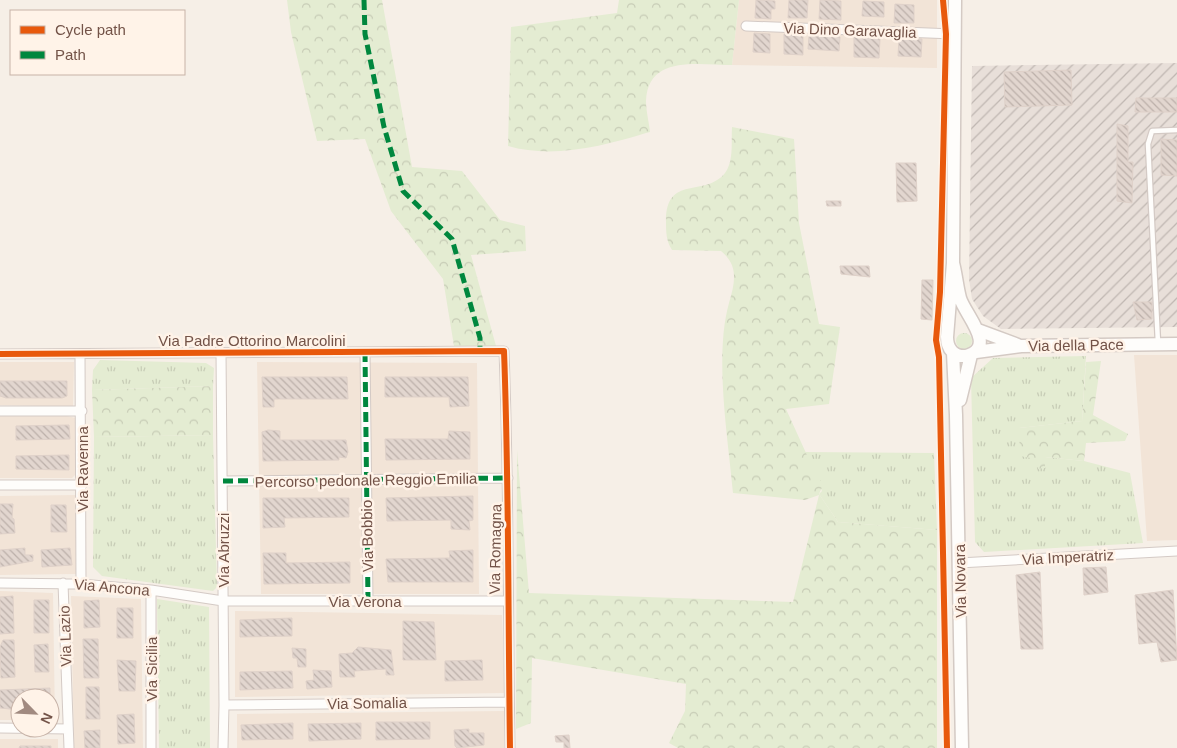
<svg xmlns="http://www.w3.org/2000/svg" width="1177" height="748" viewBox="0 0 1177 748" font-family="Helvetica,sans-serif">
	<style>
		.residential { fill: #f2e4d7 }
		.industrial { fill: url(#industrial-furrows) }
		.grass { fill: url(#grass-tufts) }
		.forest { fill: url(#forest-crowns) }
		.building { fill: url(#building-back-hatch); stroke: #dfd1c9 }
		.lines { fill: none; stroke-linecap: round; stroke-linejoin: round }
		.lane-casing { stroke: #d4cac5; stroke-width: 7 }
		.street-casing { stroke: #d4cac5; stroke-width: 11 }
		.secondary-casing { stroke: #d4cac4; stroke-width: 15 }
		.lane { stroke: #fefdfb; stroke-width: 4.5 }
		.street { stroke: #fefdfb; stroke-width: 9 }
		.secondary { stroke: #fefdfb; stroke-width: 12 }
		.quiet { stroke: #00873e; stroke-width: 5; stroke-dasharray: 10 5; stroke-linecap: butt }
		.cycleway-casing { stroke: #fff3e8; stroke-width: 9 }
		.cycleway { stroke: #e8590c; stroke-width: 6 }
		.labels { text-anchor: middle; dominant-baseline: central; stroke-width: 5; stroke-linejoin: round; paint-order: stroke }
		.street-label { font-size: 15px; fill: #735348; stroke: #fff3e8 }
	</style>
	<defs>
		<pattern id="industrial-furrows" width="10" height="10" patternUnits="userSpaceOnUse" patternTransform="scale(1.25)"><rect width="10" height="10" fill="#e8dfd9"/><path d="M-1 1l2-2M0 10L10 0M9 11l2-2" fill="none" stroke="#c0b7b2"/></pattern>
		<pattern id="grass-tufts" width="24" height="20" patternUnits="userSpaceOnUse" patternTransform="scale(1.25)"><rect width="24" height="20" fill="#e4ecd2"/><path d="M3 7l-1-3M5 7V3M7 7l1-3M15 17l-1-3M17 17v-4M19 17l1-3" fill="none" stroke="#c7ccb6"/></pattern>
		<pattern id="forest-crowns" width="20" height="18" patternUnits="userSpaceOnUse" patternTransform="scale(1.25)"><rect width="20" height="18" fill="#e4ecd2"/><path d="M2 6a3 3 0 1 1 6 0M12 15a3 3 0 1 1 6 0" fill="none" stroke="#c7ccb6"/></pattern>
		<pattern id="building-back-hatch" width="6" height="6" patternUnits="userSpaceOnUse" patternTransform="scale(1.25)"><rect width="6" height="6" fill="#e2d6cf"/><path d="M-1 5l2 2M0 0l6 6M5-1l2 2" fill="none" stroke="#bcb0aa"/></pattern>
	</defs>
	<rect width="100%" height="100%" fill="#f6efe7"/>
	<path class="residential" d="M739,0H937V68L732,65Z
		M1134,355H1177V540L1147,541Z
		M0,362H74L73,407L0,405Z
		M257,362L477,363L479,594H261Z
		M0,415L67,416L76,418L77,473L72,478H0Z
		M78,495L76,574L0,575V496Z
		M0,591L53,593L55,721L50,720V698H20V720H0Z
		M71,596L141,599L143,748H74Z
		M235,611L502,615L505,693L235,697Z
		M504,711V748H237V714Z
		M0,739H58V748H0Z"/>
	<path class="industrial" d="M1177,63V327L1001,329L983,316L972,299L969,279L972,66Z"/>
	<path class="grass" d="M956 341a8 8 0 1 1 16 0a8 8 0 1 1-16 0Z
		M1086,356L1082,421L1019,428L1042,460L1038,469L1045,457L1084,461L1130,473L1143,543L984,552L975,542L971,378L993,358Z
		M100,360L206,363L214,368L213,386L92,390L93,370Z
		M213,435L217,587L213,591L102,576L93,567L94,437Z
		M805,452L934,453L937,530L838,522L819,494L822,491Z
		M157,599L209,607L210,748H159Z"/>
	<path class="forest" d="M287,0H382L412,167L462,171L500,220L525,226L526,251L471,255L496,346H454L443,279L391,211L365,139L317,141L291,32Z
		M619,0H739L732,65C699,65 648,54 646,101C646,111 649,122 650,132L646,133C604,146 552,159 508,146L511,27L617,13Z
		M732,127L794,139L799,223L819,324L840,327L829,404L786,409L811,464L823,485L819,494L838,522L937,530V748H678L669,743L685,711L686,684L532,658L531,723L516,729L517,450L529,593L793,602L819,495L805,500L733,493C728,437 714,356 729,303C735,282 739,266 721,251L672,250C666,241 666,231 666,221C666,174 705,198 725,173C734,161 731,141 732,127Z
		M1101,361L1093,415L1128,434L1125,441L1086,443L1084,461L1045,457V468L1038,469L1041,460L1020,456L1019,428L1082,421L1086,362Z
		M213,386V435L94,437L92,390Z"/>
	<path class="building" d="M756,0L775,1V9H771V19L755,18Z
		M789,0H808L807,18H788Z
		M820,0L841,1V20L819,19Z
		M863,1L884,2V17L862,16Z
		M895,4L914,5V23H894Z
		M754,33L770,34V53L753,52Z
		M784,34L803,35V55L784,54Z
		M809,36L840,37L839,51L808,49Z
		M854,37L880,38L879,58L854,57Z
		M899,38L922,39L921,57L898,56Z
		M1071,70L1072,105L1005,107L1004,72Z
		M1136,98H1177V112H1135Z
		M1117,124L1128,126V162H1133L1132,203L1117,201Z
		M1161,139L1177,140V176L1161,175Z
		M896,163H916L917,201L897,202Z
		M826,201H841V206H827Z
		M840,266H869L870,277L841,274Z
		M922,280H933L932,320L921,319Z
		M1133,302H1152V319L1137,320Z
		M262,377H347L348,399H274V407H263Z
		M385,377H468L469,406L450,407L449,397H385Z
		M0,381H67V396L62,398H6L0,396Z
		M69,425L70,439L16,440V426Z
		M268,430L280,431V440H346L348,452L346,458L339,457V460L263,461L262,432Z
		M449,431L470,432V459L386,460L385,439H448Z
		M69,455V470L16,469V456Z
		M473,496V520L469,521L470,530L451,529V520L387,521L386,498Z
		M263,498H349V517L284,518L285,527L263,528Z
		M0,504H13L12,518L14,519L15,533L0,534Z
		M51,505H66L67,532H51Z
		M25,548V555H33V561L0,567V550Z
		M70,548L72,565L42,567L41,550Z
		M473,550V582H388L386,559L450,558L449,551Z
		M263,553H286V563L350,562V583L264,584Z
		M1106,567L1108,592L1084,595L1083,568Z
		M1040,572L1043,649H1021L1016,575Z
		M1173,590L1177,660L1161,662L1157,642L1139,644L1135,595Z
		M13,596L14,633L0,634V597Z
		M34,600H49V633H34Z
		M99,600L100,627L84,628V601Z
		M117,608H133V638H117Z
		M292,618V636L240,637V620Z
		M403,621L434,622L436,660H403Z
		M83,639H98L99,678H84Z
		M3,640H14L15,677L1,678L0,647Z
		M48,644L49,672H35L34,645Z
		M358,647L391,650L394,675H386V669L354,671L355,677H340L339,654L352,653Z
		M292,648L306,649V667H298L297,658H293Z
		M117,660L136,661L135,691H119Z
		M482,660L483,680L445,681V661Z
		M313,670L331,671L332,687L307,689L306,681L314,680Z
		M292,671L293,688L240,690V672Z
		M86,687H99L100,719H86Z
		M50,688V707V698H20V710L0,708V690Z
		M134,714L135,743L118,744L117,715Z
		M376,722H430V739L376,740Z
		M293,723V739L242,740L241,725Z
		M361,723V739L309,741L308,724Z
		M469,729V733H484V745L457,748L455,746L454,730Z
		M100,730V748H85L84,731Z
		M569,735L570,748H564V742H556L555,736Z
		M20,746H51V748H19Z"/>
	<g class="lines">
		<g class="lane-casing">
			<path id="lane" d="M1158,343L1148,144L1152,131L1177,130"/>
		</g>
		<g class="street-casing">
			<path id="street" d="M746,26L954,34
				M221,352L224,705L223,748
				M365,352L368,601
				M0,354L504,351C509,483 508,616 510,748
				M80,354L81,584
				M0,411H82
				M223,481L508,478
				M0,485H82
				M959,563L1177,551
				M0,583L81,584L151,590L223,601H507
				M63,583L69,748
				M151,590V748
				M224,705L509,702
				M0,728L68,729"/>
		</g>
		<g class="secondary-casing">
			<path id="secondary" d="M953,263C956,274 957,287 960,298C965,315 998,347 966,356C954,357 947,349 947,337L953,263L955,0
				M978,330L1018,345
				M976,352L1021,346L1177,344
				M953,353L956,415L962,748
				M960,400L971,355"/>
		</g>
		<use href="#lane" class="lane"/>
		<use href="#street" class="street"/>
		<use href="#secondary" class="secondary"/>
		<path class="quiet" d="M364,0L365,34L384,127L403,191L452,239L480,338V352
			M365,352L368,601
			M223,481L508,478"/>
		<g class="cycleway-casing">
			<path id="cycleway" d="M943,0L946,34L940,292L936,340L939,357L947,748
				M0,354L504,351C509,483 508,616 510,748"/>
		</g>
		<use href="#cycleway" class="cycleway"/>
	</g>
	<g class="labels">
		<g class="street-label">
			<text transform="translate(850 30) rotate(2)">Via Dino Garavaglia</text>
			<text x="252" y="340">Via Padre Ottorino Marcolini</text>
			<text transform="translate(1076 345) rotate(-1)">Via della Pace</text>
			<text transform="translate(82 469) rotate(-90)">Via Ravenna</text>
			<text transform="translate(366 480) rotate(-1)">Percorso pedonale Reggio Emilia</text>
			<text transform="translate(367 536) rotate(-91)">Via Bobbio</text>
			<text transform="translate(495 549) rotate(-89)">Via Romagna</text>
			<text transform="translate(223 550) rotate(-90)">Via Abruzzi</text>
			<text transform="translate(1068 557) rotate(-3)">Via Imperatriz</text>
			<text transform="translate(960 581) rotate(-91)">Via Novara</text>
			<text transform="translate(112 587) rotate(5)">Via Ancona</text>
			<text x="365" y="601">Via Verona</text>
			<text transform="translate(65 636) rotate(-92)">Via Lazio</text>
			<text transform="translate(151 669) rotate(-90)">Via Sicilia</text>
			<text transform="translate(367 703) rotate(-1)">Via Somalia</text>
		</g>
	</g>
	<rect x="10" y="10" width="175" height="65" fill="#fff3e8" stroke="#c7b3a8"/>
	<rect x="20" y="26" width="25" height="8" fill="#e8590c" stroke="#c7b3a8"/>
	<text x="55" y="35" font-size="15" fill="#735348">Cycle path</text>
	<rect x="20" y="51" width="25" height="8" fill="#00873e" stroke="#c7b3a8"/>
	<text x="55" y="60" font-size="15" fill="#735348">Path</text>
	<g transform="translate(35 713) rotate(114)"><circle r="24" fill="#fff3e8" stroke="#c7b3a8"/>
	<path d="M0-4L9 19L0 12L-9 19Z" fill="#a18a80"/>
	<text y="-8" font-size="14" font-weight="bold" text-anchor="middle" fill="#735348">N</text>
	</g>
</svg>
